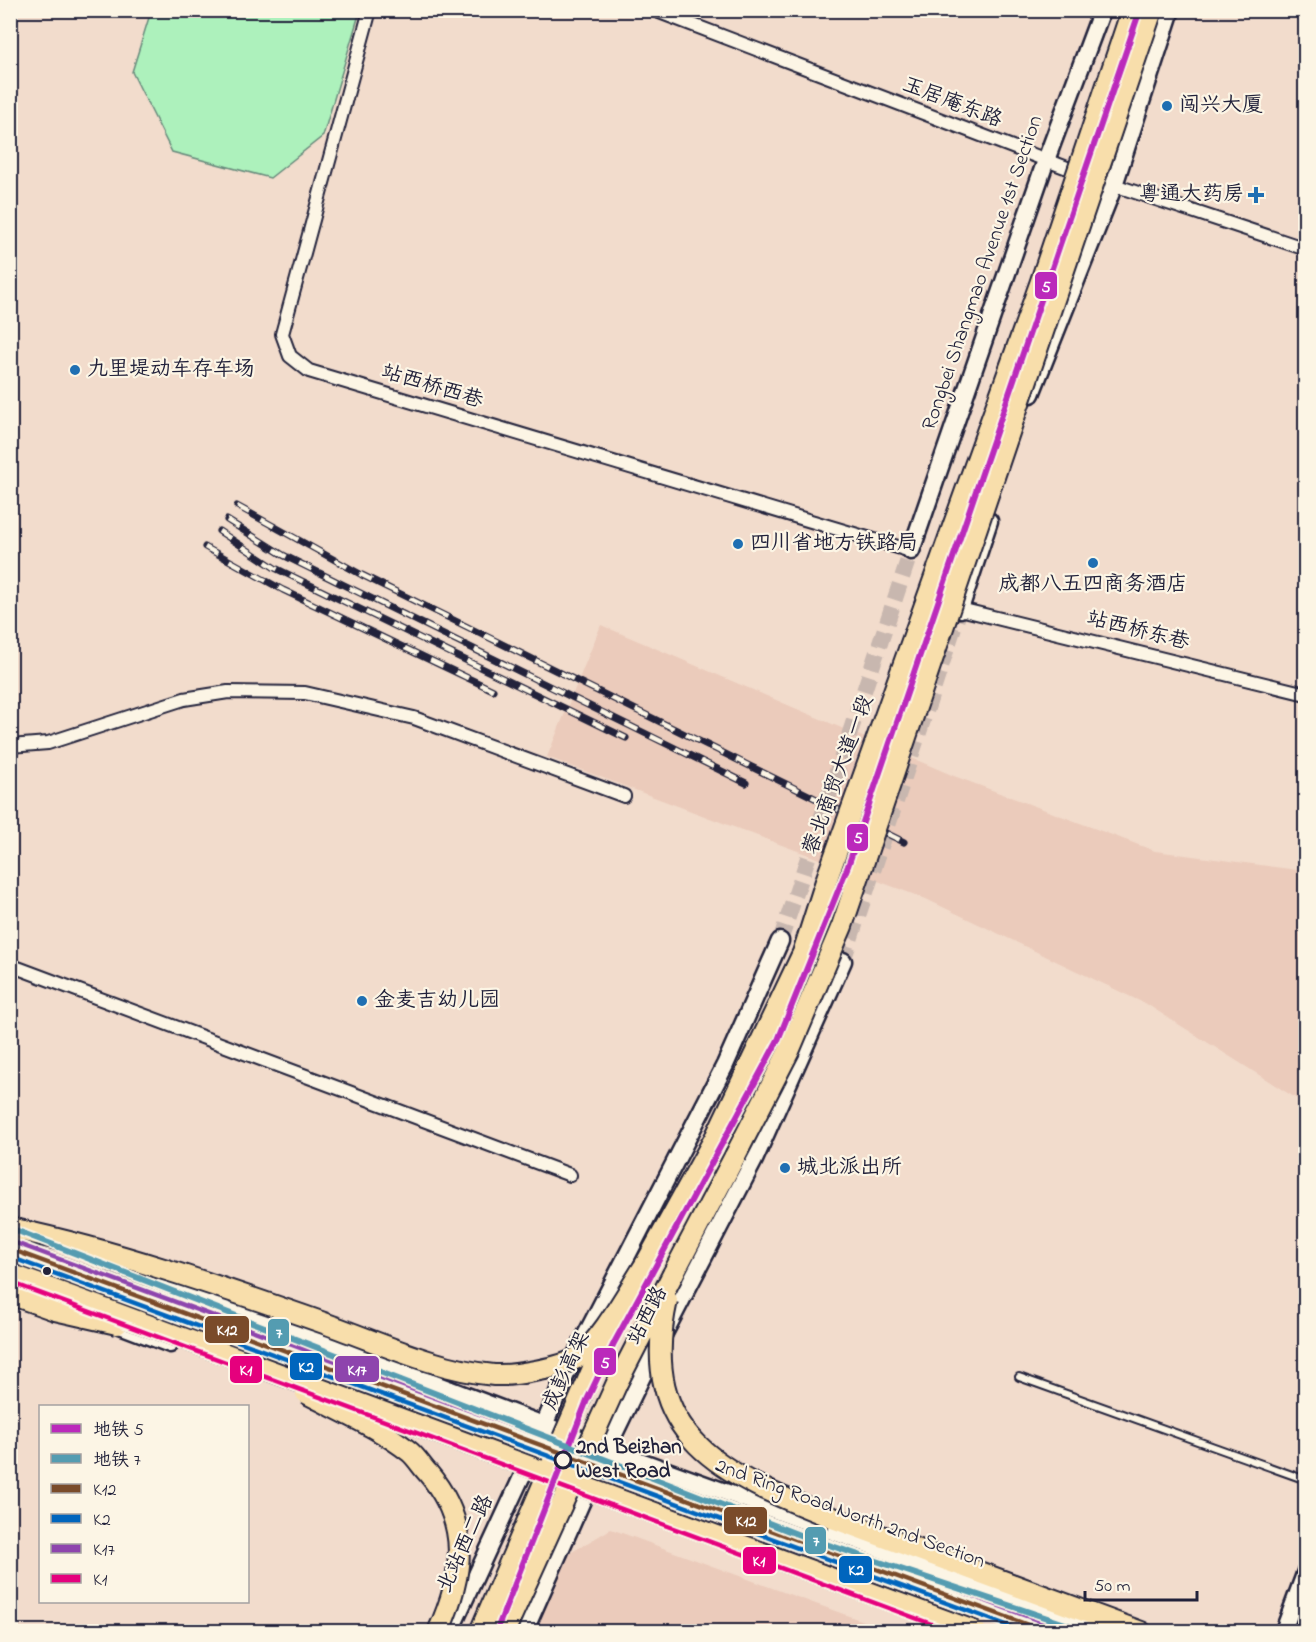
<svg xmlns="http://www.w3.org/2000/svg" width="1316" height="1642" viewBox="0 0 1316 1642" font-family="'Indie Flower','LXGW WenKai TC',sans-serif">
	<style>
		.built { fill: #ebcbbb }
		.green { fill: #adf1bc; stroke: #688a7c; stroke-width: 1.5 }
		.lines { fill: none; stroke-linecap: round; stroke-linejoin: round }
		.secondary-tunnel { stroke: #c8b7af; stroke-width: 16; stroke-dasharray: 16 8; stroke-linecap: butt }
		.service-casing { stroke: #22223b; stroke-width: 10 }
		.minor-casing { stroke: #22223b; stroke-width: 16 }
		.tertiary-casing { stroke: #22223b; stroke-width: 20 }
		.secondary-casing { stroke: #22223b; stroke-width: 21 }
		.trunk-casing { stroke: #22223b; stroke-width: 24 }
		.service { stroke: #fcf5e5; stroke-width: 6 }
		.minor { stroke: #fcf5e5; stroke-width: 12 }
		.tertiary { stroke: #fcf5e5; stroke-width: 15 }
		.secondary { stroke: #fcf5e5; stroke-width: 16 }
		.trunk { stroke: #f8deab; stroke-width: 20 }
		.rail-casing { stroke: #22223b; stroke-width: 7 }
		.rail { stroke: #fcf5e5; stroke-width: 4.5; stroke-dasharray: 14; stroke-linecap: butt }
		.trunk-bridge-casing { stroke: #22223b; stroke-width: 24; stroke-linecap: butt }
		.trunk-bridge { stroke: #f8deab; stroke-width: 20 }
		.bus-1-casing { stroke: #fcf5e5; stroke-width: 9 }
		.bus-2-casing { stroke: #fcf5e5; stroke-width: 9 }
		.bus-3-casing { stroke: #fcf5e5; stroke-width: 9 }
		.bus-4-casing { stroke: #fcf5e5; stroke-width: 9 }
		.bus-1 { stroke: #7a4b2a; stroke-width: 4.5 }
		.bus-2 { stroke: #0065bd; stroke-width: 4.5 }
		.bus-3 { stroke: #8e44ad; stroke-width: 4.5 }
		.bus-4 { stroke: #e5007d; stroke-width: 4.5 }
		.metro-1-casing { stroke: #fcf5e5; stroke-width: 10 }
		.metro-2-casing { stroke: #fcf5e5; stroke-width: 10 }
		.metro-1 { stroke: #bb29bb; stroke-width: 6 }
		.metro-2 { stroke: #549cb1; stroke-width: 6 }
		.poi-dot { fill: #1f6fb2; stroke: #fcf5e5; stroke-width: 2 }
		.bus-dot { fill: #22223b; stroke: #fcf5e5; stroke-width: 2 }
		.stop-dot { fill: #fcf5e5; stroke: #22223b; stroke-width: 3 }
		.labels { text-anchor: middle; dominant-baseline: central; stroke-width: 4.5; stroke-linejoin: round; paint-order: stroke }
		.street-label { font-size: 21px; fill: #22223b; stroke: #fcf5e5 }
		.poi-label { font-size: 21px; fill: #22223b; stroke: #fcf5e5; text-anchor: start }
		.stop-label { font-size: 21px; font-weight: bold; fill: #22223b; stroke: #fcf5e5; text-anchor: start }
		.line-badge { stroke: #fcf5e5; stroke-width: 2 }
		.badge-label { font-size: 16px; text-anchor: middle; font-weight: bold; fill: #fff }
	</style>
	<rect width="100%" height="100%" fill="#f2dccc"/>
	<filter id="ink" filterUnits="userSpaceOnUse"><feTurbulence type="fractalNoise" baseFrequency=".0167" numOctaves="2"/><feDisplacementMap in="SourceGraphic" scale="12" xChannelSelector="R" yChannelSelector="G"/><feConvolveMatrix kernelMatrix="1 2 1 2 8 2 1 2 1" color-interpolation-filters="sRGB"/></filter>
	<g filter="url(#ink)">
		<path class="built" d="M601,625L954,776L1155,851L1305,871V1104L1148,1005L926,899L547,757Z
			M611,1529L890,1631L535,1632L563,1557Z"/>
		<path class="green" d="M151,11H360L323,136L270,178L172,152L132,72Z"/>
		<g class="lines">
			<path class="secondary-tunnel" d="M780,941L911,551
				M843,961L960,609"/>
			<g class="service-casing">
				<path id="service" d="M1019,1377L1306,1480"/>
			</g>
			<g class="minor-casing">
				<path id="minor" d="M370,10L282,334L290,356L309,371L911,551
					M654,10L1083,174
					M1108,183L1306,249
					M960,609L1306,694
					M10,746L48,743L184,699L228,692L305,693L414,718L624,796
					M10,965L570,1175"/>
			</g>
			<g class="tertiary-casing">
				<path id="tertiary" d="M450,1632L523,1474
					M1283,1632L1306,1570"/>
			</g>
			<g class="secondary-casing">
				<path id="secondary" d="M1031,394L1114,185L1171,10
					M911,551L1046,160L1102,10
					M960,609L989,521
					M112,1262L607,1449L1109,1632
					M104,1319L170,1344
					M523,1474L566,1374L725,1065L780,941
					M524,1632L584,1496L646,1368L754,1160L843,961"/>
			</g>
			<g class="trunk-casing">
				<path id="trunk" d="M645,1265L716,1136
					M673,1274L735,1156
					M833,1518L1141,1632"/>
			</g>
			<use href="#service" class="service"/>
			<use href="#minor" class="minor"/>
			<use href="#tertiary" class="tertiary"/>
			<use href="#secondary" class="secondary"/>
			<use href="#trunk" class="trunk"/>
			<g class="rail-casing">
				<path id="rail" d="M237,506L362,575L904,842
					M227,520L283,555L746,783
					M219,531L275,568L626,738
					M205,547L283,590L493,690"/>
			</g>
			<use href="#rail" class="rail"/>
			<g class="trunk-bridge-casing">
				<path id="trunk-bridge" d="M716,1136L803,953L827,878L1040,284L1132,10
					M735,1156L789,1051L842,926L1152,10
					M10,1228C118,1251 221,1287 324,1323C378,1342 437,1370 494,1375C513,1376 563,1368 578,1357C602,1340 628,1291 645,1265
					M10,1249L1048,1632
					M10,1274L976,1632
					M10,1294L55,1310L117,1324
					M667,1300C636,1438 724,1475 833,1518
					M306,1393C340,1411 380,1428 410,1452C417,1458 422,1467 428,1473C471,1524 464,1574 438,1632
					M480,1632L594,1366L614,1327
					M504,1632L617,1383L673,1274"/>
			</g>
			<use href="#trunk-bridge" class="trunk-bridge"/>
			<g class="bus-1-casing">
				<path id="bus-1" d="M10,1249L1047,1632"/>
			</g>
			<g class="bus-2-casing">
				<path id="bus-2" d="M10,1257L1025,1632"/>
			</g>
			<g class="bus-3-casing">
				<path id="bus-3" d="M13,1242L1051,1625"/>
			</g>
			<g class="bus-4-casing">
				<path id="bus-4" d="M10,1282L953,1632"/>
			</g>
			<use href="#bus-1" class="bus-1"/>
			<use href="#bus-2" class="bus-2"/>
			<use href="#bus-3" class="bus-3"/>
			<use href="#bus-4" class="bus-4"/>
			<g class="metro-1-casing">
				<path id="metro-1" d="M496,1632L587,1400L614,1343L778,1040L848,866L1140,10"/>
			</g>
			<g class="metro-2-casing">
				<path id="metro-2" d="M10,1228L802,1536L1089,1632"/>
			</g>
			<use href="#metro-1" class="metro-1"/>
			<use href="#metro-2" class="metro-2"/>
		</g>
	</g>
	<g class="poi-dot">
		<circle cx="1167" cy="106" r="6"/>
		<path d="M1253 186h6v6h6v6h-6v6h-6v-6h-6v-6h6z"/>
		<circle cx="75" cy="370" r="6"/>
		<circle cx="738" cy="544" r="6"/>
		<circle cx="1093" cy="563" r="6"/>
		<circle cx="362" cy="1001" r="6"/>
		<circle cx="785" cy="1168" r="6"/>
	</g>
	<circle class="bus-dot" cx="47" cy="1271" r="5"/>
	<circle class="stop-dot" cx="563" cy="1460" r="8"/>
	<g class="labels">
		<g class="street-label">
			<text transform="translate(952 103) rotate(21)">玉居庵东路</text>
			<text transform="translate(983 273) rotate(-71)">Rongbei Shangmao Avenue 1st Section</text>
			<text transform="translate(432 387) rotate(17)">站西桥西巷</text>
			<text transform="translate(1138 631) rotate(14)">站西桥东巷</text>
			<text transform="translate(839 775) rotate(-70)">蓉北商贸大道一段</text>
			<text transform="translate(648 1316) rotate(-63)">站西路</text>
			<text transform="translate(567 1371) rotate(-65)">成彭高架</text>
			<text transform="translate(850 1514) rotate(20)">2nd Ring Road North 2nd Section</text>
			<text transform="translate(466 1544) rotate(-65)">北站西二路</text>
		</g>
		<g class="poi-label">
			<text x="1179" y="106">闯兴大厦</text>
			<text x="1244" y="195" text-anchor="end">粤通大药房</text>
			<text x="87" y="370">九里堤动车存车场</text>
			<text x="750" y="544">四川省地方铁路局</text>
			<text x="1093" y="585" text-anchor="middle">成都八五四商务酒店</text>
			<text x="374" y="1001">金麦吉幼儿园</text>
			<text x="797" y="1168">城北派出所</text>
		</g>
		<g class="stop-label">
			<text x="576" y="1448">2nd Beizhan<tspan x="576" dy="24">West Road</tspan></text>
		</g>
	</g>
	<g class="line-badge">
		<rect x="1034" y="271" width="24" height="29" rx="6" fill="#bb29bb"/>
		<rect x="846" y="823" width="23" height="29" rx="6" fill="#bb29bb"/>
		<rect x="204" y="1315" width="46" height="29" rx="6" fill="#7a4b2a"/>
		<rect x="267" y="1318" width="23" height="29" rx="6" fill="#549cb1"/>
		<rect x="593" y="1347" width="24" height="29" rx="6" fill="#bb29bb"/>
		<rect x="289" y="1352" width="34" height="29" rx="6" fill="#0065bd"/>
		<rect x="334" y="1355" width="46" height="28" rx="6" fill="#8e44ad"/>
		<rect x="229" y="1355" width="34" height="29" rx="6" fill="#e5007d"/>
		<rect x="723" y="1506" width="45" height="29" rx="6" fill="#7a4b2a"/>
		<rect x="804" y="1526" width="23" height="29" rx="6" fill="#549cb1"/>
		<rect x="742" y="1546" width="35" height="29" rx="6" fill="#e5007d"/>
		<rect x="838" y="1555" width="35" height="29" rx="6" fill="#0065bd"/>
	</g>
	<g class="badge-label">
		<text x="1046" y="292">5</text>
		<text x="858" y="843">5</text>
		<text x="227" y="1335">K12</text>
		<text x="279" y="1338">7</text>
		<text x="605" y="1368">5</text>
		<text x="306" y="1372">K2</text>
		<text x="357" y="1375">K17</text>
		<text x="246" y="1375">K1</text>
		<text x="746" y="1526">K12</text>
		<text x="816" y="1546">7</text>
		<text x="759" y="1566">K1</text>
		<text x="856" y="1575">K2</text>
	</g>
	<rect width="1316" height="1642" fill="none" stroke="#fcf5e5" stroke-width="36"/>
	<rect x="18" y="18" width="1280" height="1606" fill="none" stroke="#22223b" stroke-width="2" filter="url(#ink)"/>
	<rect x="39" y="1405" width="210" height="198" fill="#fcf5e5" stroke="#a5a1a1" stroke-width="1.5"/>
	<rect x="51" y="1424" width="30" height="9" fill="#bb29bb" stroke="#a5a1a1" stroke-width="1.5"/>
	<text x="93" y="1435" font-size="18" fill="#22223b">地铁 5</text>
	<rect x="51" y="1454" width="30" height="9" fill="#549cb1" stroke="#a5a1a1" stroke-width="1.5"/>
	<text x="93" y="1465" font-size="18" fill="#22223b">地铁 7</text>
	<rect x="51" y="1484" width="30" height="9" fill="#7a4b2a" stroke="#a5a1a1" stroke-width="1.5"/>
	<text x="93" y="1495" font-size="18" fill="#22223b">K12</text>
	<rect x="51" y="1514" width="30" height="9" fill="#0065bd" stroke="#a5a1a1" stroke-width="1.5"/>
	<text x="93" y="1525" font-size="18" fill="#22223b">K2</text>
	<rect x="51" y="1544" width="30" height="9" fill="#8e44ad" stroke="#a5a1a1" stroke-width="1.5"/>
	<text x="93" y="1555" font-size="18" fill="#22223b">K17</text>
	<rect x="51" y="1574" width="30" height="9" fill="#e5007d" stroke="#a5a1a1" stroke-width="1.5"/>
	<text x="93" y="1585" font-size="18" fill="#22223b">K1</text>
	<path d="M1085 1591v9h112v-9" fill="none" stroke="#22223b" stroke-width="3"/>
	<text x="1094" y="1591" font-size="18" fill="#22223b" stroke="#fcf5e5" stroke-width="4.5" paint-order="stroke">50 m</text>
</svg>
